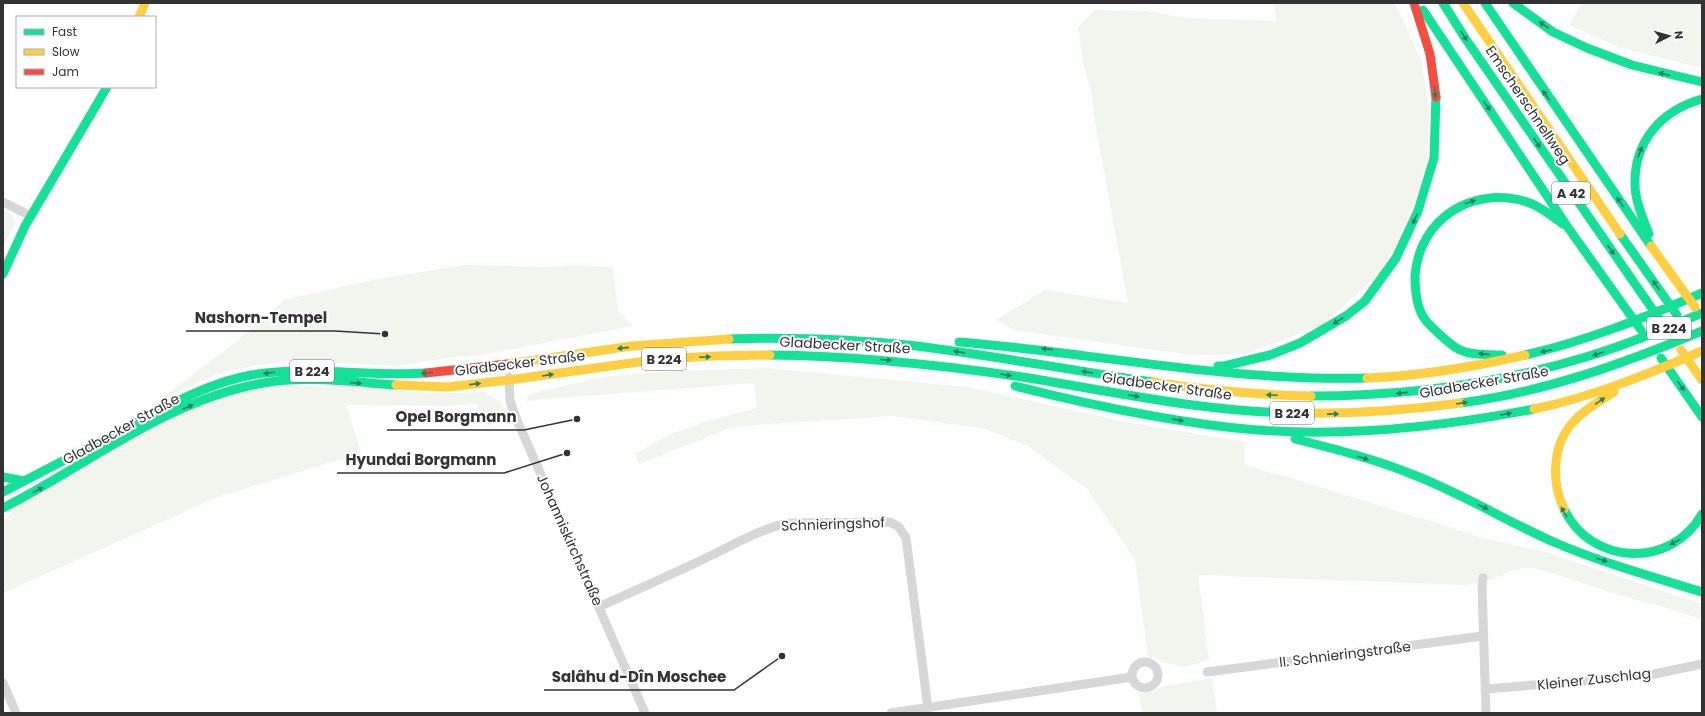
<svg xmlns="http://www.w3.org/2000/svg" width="1705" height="716" viewBox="0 0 1705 716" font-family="Poppins,sans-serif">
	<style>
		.green { fill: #f1f5ed }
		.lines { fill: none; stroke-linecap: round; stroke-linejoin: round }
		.street { stroke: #d7d7d7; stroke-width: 9 }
		.fast { stroke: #16e098; stroke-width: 9 }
		.slow { stroke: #ffcf43; stroke-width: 9 }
		.jam { stroke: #f24e42; stroke-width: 9 }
		.oneway { fill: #268160 }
		.labels { text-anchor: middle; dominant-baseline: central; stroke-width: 4; stroke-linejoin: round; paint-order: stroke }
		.shield { fill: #fff; stroke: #707070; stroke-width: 1 }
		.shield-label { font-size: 13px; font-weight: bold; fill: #333 }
		.street-label { font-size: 14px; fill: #333; stroke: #fff }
		.leader { fill: none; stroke: #333; stroke-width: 1.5 }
		.callout-dot { fill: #333; stroke: #fff; stroke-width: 1.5 }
		.callout-label { font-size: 15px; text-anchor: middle; font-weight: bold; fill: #333; stroke: #fff; stroke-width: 4; stroke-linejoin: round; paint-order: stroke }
	</style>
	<rect width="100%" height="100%" fill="#fff"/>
	<path class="green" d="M1274,3H1395L1422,62L1429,112L1427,162L1413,205L1397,243L1375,278L1322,325L1245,354L1191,355L1015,330L996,320L1045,290L1128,303L1096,128L1091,91L1084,66L1078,27L1095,10L1147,11L1185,18L1276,21Z
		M1582,3H1702V68L1618,47L1569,25Z
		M3,208L14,217L15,222L3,247Z
		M465,265L546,267L575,265L613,267L618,311L633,326L480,355L446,358L398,366C339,364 277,355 219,374C195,382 173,395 151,407L237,341L284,300L372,280Z
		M766,368L968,387L1125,422L1244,442V465L1291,478L1487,539L1545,552L1702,604V620L1674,610L1616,594L1546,571L1528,567L1514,570L1493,579L1466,585L1198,575L1209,660L1184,667L1162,662L1153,657H1148L1135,559L1086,488L1028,446L982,428L893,416L754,425L730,428L639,464L635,454L669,435L704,422L757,408L754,383L582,396L526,401L529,395L536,392L609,376L678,371Z
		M306,386L444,393L484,392L500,401L509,420L487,426L477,404L446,406L346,405L361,453L215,498L3,593V522L15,510L148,433L201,406L256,390Z
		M1212,678L1217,713H1142L1139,693H1153L1161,687Z"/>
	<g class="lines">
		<path class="street" d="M3,202L31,216
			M509,377L510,401L517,420L645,713
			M1483,578L1482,586L1486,713
			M599,607C636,590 673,574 710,556C735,544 760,529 788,523L890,522L899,527L906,538L928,708
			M1132 675a13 13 0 1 1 26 0a13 13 0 1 1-26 0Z
			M1207,672L1483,636
			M3,683L16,713
			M1485,689L1645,676L1702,664
			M891,713L1132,677"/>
		<path class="fast" d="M1443,3L1465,38L1662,323
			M1485,3L1651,246
			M1513,3L1553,32L1587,48L1632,65L1702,82
			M1423,10L1569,229L1641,330
			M1620,234L1677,315
			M1649,234C1643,218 1635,201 1635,184C1634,141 1662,110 1702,99
			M3,274L25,226L107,87
			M729,339C792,337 855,339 917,346C996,356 1074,371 1153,382
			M959,342C1095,353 1230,382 1367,378
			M770,355C857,356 943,365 1029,378C1120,393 1210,413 1302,413
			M1502,355C1488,354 1473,356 1460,350C1452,346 1445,339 1438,333C1433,328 1427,323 1424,318C1416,306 1415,289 1415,276C1419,219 1472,185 1527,202C1540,206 1552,216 1563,224
			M1525,355C1586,341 1644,318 1702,293
			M1661,358L1702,417
			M1218,366H1224L1270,355L1300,343L1346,316L1365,301L1396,258L1418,211L1434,158L1436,97
			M1015,386C1095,406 1175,423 1257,430C1350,437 1442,427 1534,409
			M1311,396C1404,396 1497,384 1586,357C1626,345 1664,329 1702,313
			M1461,403C1545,392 1625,363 1702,331
			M1295,439C1335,449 1375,459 1414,475C1463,494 1508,522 1556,543C1603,563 1653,577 1702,592
			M3,477L24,481
			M3,492C44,471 85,449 126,428C166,407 207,383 251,375C309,365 368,377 426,373
			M3,508C86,466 164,402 258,384C303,375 351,382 396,385
			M1564,509C1591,566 1671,569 1702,514"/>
		<path class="slow" d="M1463,3L1620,234
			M139,17L145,3
			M1651,246L1695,307
			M1681,350L1702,380
			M507,364L632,346L729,339
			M1367,378C1420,376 1473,367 1525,355
			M509,380L660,359L714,356L770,355
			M1153,382C1205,390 1258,395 1311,396
			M396,385L448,387L509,380
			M1534,409C1592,397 1648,374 1702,351
			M1302,413C1356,414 1408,410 1461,403
			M1564,509C1551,482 1552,444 1574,421C1585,409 1600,401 1614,392"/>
		<path class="jam" d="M1414,3L1430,54L1436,97
			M426,373L507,364"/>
	</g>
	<defs><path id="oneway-solid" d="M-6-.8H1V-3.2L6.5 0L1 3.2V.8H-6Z"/></defs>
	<g class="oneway">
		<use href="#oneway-solid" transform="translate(1544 25) rotate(-145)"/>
		<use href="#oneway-solid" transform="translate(1464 36) rotate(57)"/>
		<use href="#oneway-solid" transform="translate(1664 74) rotate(-165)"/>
		<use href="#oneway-solid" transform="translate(1435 92) rotate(85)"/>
		<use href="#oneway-solid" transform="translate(1546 95) rotate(-125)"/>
		<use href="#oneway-solid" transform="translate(1487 106) rotate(55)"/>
		<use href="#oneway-solid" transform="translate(1537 143) rotate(56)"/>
		<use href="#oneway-solid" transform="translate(1640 152) rotate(-69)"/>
		<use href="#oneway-solid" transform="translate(1470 202) rotate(-17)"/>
		<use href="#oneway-solid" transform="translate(1620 202) rotate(-124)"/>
		<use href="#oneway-solid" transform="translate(1415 219) rotate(116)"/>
		<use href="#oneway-solid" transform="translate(1611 250) rotate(55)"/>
		<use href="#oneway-solid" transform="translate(1656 285) rotate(-125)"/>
		<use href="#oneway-solid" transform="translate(1338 321) rotate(147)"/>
		<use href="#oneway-solid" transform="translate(623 348) rotate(174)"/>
		<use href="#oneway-solid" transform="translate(1047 349) rotate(-174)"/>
		<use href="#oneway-solid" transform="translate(1546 351) rotate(168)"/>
		<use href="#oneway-solid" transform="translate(959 352) rotate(-172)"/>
		<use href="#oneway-solid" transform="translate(1484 354) rotate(-174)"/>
		<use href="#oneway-solid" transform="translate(1598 354) rotate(161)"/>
		<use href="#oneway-solid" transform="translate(705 357) rotate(-3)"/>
		<use href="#oneway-solid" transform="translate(886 360) rotate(5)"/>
		<use href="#oneway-solid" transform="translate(1087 372) rotate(-171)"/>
		<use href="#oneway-solid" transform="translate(269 373) rotate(173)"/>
		<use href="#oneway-solid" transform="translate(427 373) rotate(177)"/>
		<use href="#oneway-solid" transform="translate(548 375) rotate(-9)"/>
		<use href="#oneway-solid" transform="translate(1006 375) rotate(9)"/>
		<use href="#oneway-solid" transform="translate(356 383) rotate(4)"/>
		<use href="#oneway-solid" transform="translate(475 384) rotate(-6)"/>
		<use href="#oneway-solid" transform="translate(1681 386) rotate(55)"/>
		<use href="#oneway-solid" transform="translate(1402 393) rotate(174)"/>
		<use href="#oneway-solid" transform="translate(1272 395) rotate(-177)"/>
		<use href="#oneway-solid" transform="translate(1134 396) rotate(9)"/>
		<use href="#oneway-solid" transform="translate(1600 401) rotate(-34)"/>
		<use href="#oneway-solid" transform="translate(1462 403) rotate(-9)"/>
		<use href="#oneway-solid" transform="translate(188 407) rotate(-25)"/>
		<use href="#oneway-solid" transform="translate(1333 414) rotate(-1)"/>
		<use href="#oneway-solid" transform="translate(1506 414) rotate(-11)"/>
		<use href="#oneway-solid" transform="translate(1178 420) rotate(8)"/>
		<use href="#oneway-solid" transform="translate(1363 458) rotate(18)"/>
		<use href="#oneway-solid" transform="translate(38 490) rotate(-28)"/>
		<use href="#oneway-solid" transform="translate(1483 507) rotate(26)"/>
		<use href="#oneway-solid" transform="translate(1564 512) rotate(-120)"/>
		<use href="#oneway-solid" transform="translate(1675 542) rotate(151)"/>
		<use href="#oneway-solid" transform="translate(1602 560) rotate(18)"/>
	</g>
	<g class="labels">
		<g class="shield">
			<rect x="1552" y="182" width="38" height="22" rx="3"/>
			<rect x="1647" y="317" width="44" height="22" rx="3"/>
			<rect x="642" y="348" width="44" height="22" rx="3"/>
			<rect x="290" y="360" width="44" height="22" rx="3"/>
			<rect x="1270" y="402" width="44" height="22" rx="3"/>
		</g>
		<g class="shield-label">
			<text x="1571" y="193">A 42</text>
			<text x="1669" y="328">B 224</text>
			<text x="664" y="359">B 224</text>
			<text x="312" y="371">B 224</text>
			<text x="1292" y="413">B 224</text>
		</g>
		<g class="street-label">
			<text transform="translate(1528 105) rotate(56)">Emscherschnellweg</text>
			<text transform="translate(845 345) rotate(3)">Gladbecker Straße</text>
			<text transform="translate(520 363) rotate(-7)">Gladbecker Straße</text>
			<text transform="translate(1484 382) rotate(-10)">Gladbecker Straße</text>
			<text transform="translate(1167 386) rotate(8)">Gladbecker Straße</text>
			<text transform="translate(121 429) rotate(-29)">Gladbecker Straße</text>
			<text transform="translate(833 524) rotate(-2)">Schnieringshof</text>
			<text transform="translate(570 540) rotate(66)">Johanniskirchstraße</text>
			<text transform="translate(1345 654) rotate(-7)">II. Schnieringstraße</text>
			<text transform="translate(1594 679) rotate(-6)">Kleiner Zuschlag</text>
		</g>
	</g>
	<path class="leader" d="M385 334L335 331H186M577 419L524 430H387M567 453L504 473H337M782 656L734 690H544"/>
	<g class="callout-dot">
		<circle cx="385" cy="334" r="4"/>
		<circle cx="577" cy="419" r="4"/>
		<circle cx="567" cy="453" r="4"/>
		<circle cx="782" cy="656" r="4"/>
	</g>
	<g class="callout-label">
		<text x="261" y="323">Nashorn-Tempel</text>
		<text x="456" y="422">Opel Borgmann</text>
		<text x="421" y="465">Hyundai Borgmann</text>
		<text x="639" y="682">Salâhu d-Dîn Moschee</text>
	</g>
	<rect width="1705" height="716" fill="none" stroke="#333333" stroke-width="8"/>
	<rect x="16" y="16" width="140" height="72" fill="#ffffff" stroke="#adadad"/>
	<rect x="24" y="29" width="20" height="6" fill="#16e098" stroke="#adadad"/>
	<text x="52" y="36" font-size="12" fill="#333333">Fast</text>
	<rect x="24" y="49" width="20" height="6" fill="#ffcf43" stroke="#adadad"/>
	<text x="52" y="56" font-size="12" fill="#333333">Slow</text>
	<rect x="24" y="69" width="20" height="6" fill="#f24e42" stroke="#adadad"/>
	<text x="52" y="76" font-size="12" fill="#333333">Jam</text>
	<g transform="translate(1669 36) rotate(84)" stroke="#ffffff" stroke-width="3" paint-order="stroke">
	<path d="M0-3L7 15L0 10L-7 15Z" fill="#333333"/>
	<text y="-6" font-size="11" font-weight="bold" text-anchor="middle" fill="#333333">N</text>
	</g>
</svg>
